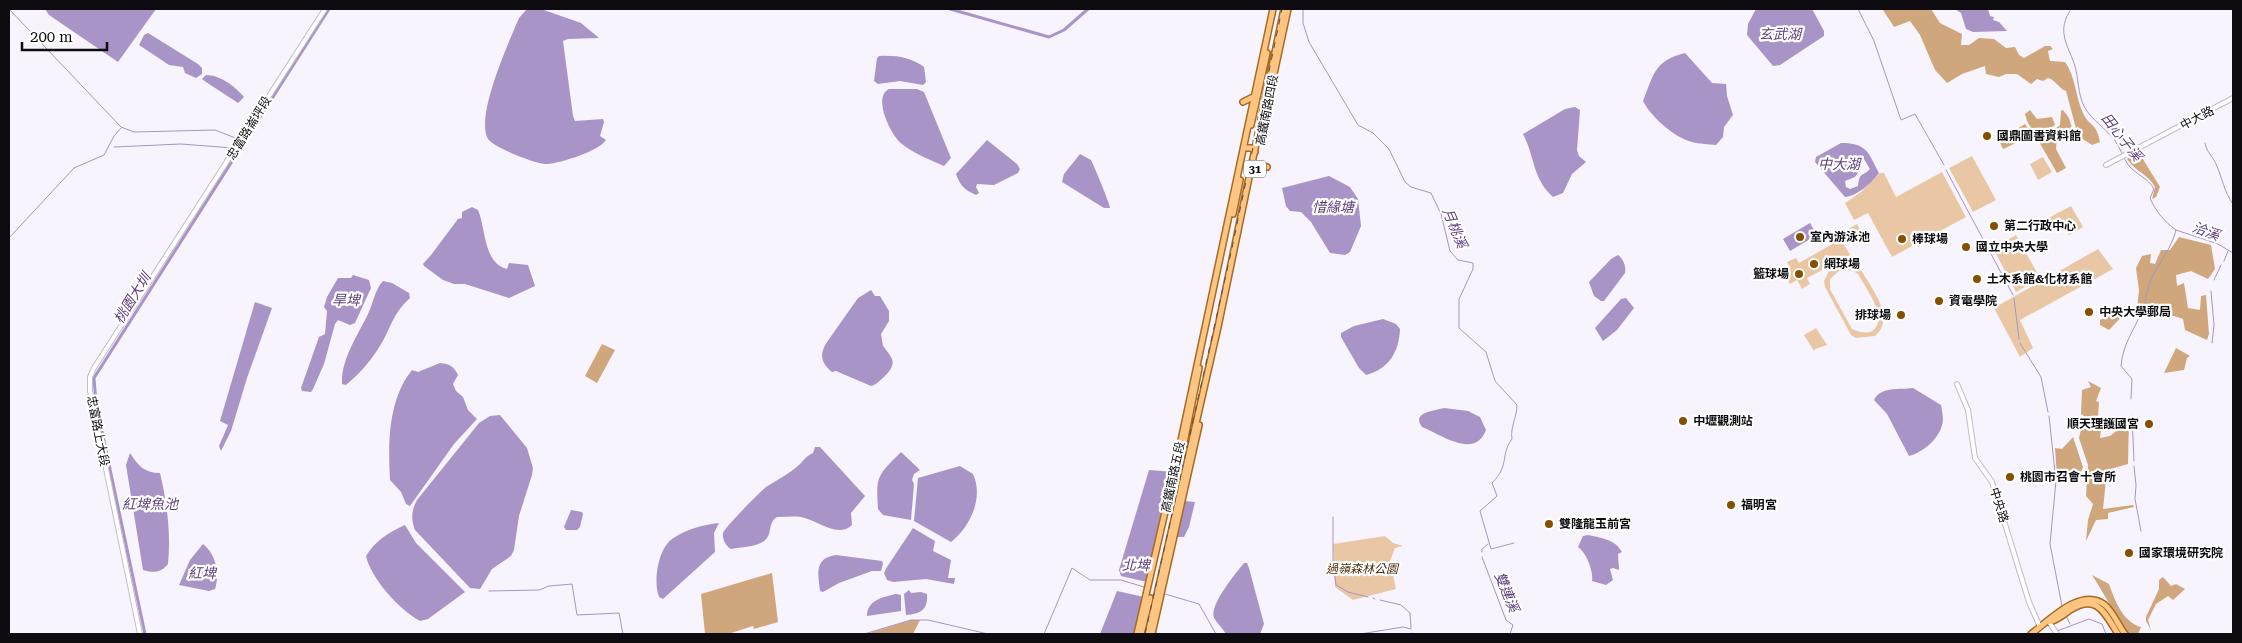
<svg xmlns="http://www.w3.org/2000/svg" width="2242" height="643" viewBox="0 0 2242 643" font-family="'Roboto Serif','Noto Sans TC',serif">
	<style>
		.green { fill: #eac7a4; fill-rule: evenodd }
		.forest { fill: #d0a67c }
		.water { fill: #a894c6; fill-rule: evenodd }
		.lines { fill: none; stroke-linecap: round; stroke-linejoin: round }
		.stream { stroke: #a894c6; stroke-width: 1 }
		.canal { stroke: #a894c6; stroke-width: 3 }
		.minor-casing { stroke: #c2bccb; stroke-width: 6 }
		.major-casing { stroke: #a76b23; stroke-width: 8 }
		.minor { stroke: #fff; stroke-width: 4 }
		.major { stroke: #fcc582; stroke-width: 5 }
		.rail { stroke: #524f55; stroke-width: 1; stroke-dasharray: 6 6; stroke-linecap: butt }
		.poi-dot { fill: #864f00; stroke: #fff; stroke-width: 2 }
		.labels { text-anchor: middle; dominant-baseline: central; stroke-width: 4.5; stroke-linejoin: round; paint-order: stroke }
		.shield { fill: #fff; stroke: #565457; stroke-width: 1 }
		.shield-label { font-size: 11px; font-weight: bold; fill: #0d0b0f }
		.street-label { font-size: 12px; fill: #0d0b0f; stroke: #fff }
		.poi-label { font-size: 12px; font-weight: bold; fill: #0d0b0f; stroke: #fff; text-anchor: start }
		.park-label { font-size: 12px; font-style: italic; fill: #4b2e0c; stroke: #fff }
		.water-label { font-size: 14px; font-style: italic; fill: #5c3f7e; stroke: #fff }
	</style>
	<rect width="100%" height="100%" fill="#f7f4fd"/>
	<path class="green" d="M1972,156L1996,200L1973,212L1949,168Z
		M2043,157L2052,172L2038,180L2030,164Z
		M1942,172L1966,217L1892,257L1868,213L1854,220L1845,203L1861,192L1880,173H1884L1896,197Z
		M2071,206L2083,227L2069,235L2063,225L2050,232L2046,228H2043L2039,223Z
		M1857,224L1864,237L1848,245L1842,233Z
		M2016,235L2040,278L2016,292L1993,248Z
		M1841,239L1850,255L1807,278L1810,284L1802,289L1797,280L1790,284L1783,271L1790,267L1787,262L1796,258L1799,263Z
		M2098,249L2113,269L2020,320L2033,348L2020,357L1994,308Z
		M1846,263L1860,268C1870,287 1897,317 1875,336L1856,338L1851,335L1825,287L1824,281L1830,269ZM1841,269L1853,271L1858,274C1865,287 1890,319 1872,331C1866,334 1858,332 1852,329L1830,289V279Z
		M1816,328L1827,345L1815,349L1814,351L1804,335Z
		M1385,536L1393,543L1403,546L1395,548L1390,561L1396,589L1353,600L1335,587L1333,544Z"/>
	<path class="forest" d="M1885,9H1931L1940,23L1962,34L1961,45H1969L1979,38L1994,39L2006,48L2015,47L2019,55L2024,58L2045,46H2050L2053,49L2048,51L2050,61L2065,62C2076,77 2075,96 2083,113C2089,127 2096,121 2100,142L2092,145L2078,136L2066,91C2058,88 2056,80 2048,78L2043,81L2037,79L2031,84L2017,74H2006L1999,77L1986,74L1985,66L1962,74L1947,83L1935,70L1920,35L1910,21L1894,27L1883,10Z
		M2030,110L2037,119L2052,117L2055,125L2042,133L2047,141L2057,137L2056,149L2066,168L2057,173L2027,121L2025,114Z
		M2063,110L2069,118L2075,139L2067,143L2057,135L2055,129L2060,125L2061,111Z
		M2025,124L2030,131L2014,140L2016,143L2003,149L1999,140Z
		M2133,155L2141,156L2160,187L2156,197L2152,199L2155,187C2149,175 2135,171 2127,159Z
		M2179,237L2211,245L2215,269L2208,279L2191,271L2176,275L2177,286L2184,283L2188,308L2200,310L2201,296L2206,295L2209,334L2207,340L2185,330L2183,319L2147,307L2137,309L2139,290L2136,268L2142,256L2151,254L2150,263L2155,264L2161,250H2170Z
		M2125,306V313L2109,330L2100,325V320Z
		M602,344L615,350L597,383L585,376Z
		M2176,348L2190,356L2187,358L2184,370L2164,373Z
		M2088,381L2101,388L2096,401L2099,402L2098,417H2095L2093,431L2101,430L2100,438L2110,436L2115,432L2117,419H2129L2128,464L2107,470L2103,509L2133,505L2134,507L2108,513V519L2096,520L2086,541L2088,520L2093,504L2086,496L2088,465L2079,438L2084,416L2081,414L2082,390L2091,387Z
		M2073,437L2083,467L2081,472L2057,476L2055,448L2062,449Z
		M772,573L778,622L754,629L753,626L728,634H705L701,594Z
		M2092,575L2109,584C2115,601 2123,622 2141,627L2138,634H2129C2115,615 2105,595 2092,575Z
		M2163,577L2171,586L2176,584L2185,589L2173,600L2168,596L2156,604L2148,620L2151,630L2146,621V617L2159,589V580Z
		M911,620H920L913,634H866Z"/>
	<path class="water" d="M45,9H156L118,62L49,15Z
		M527,9H541L581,23L599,38L568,39L563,41L573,116L575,121L603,119L604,122L600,136L606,140C599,151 561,163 547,164C537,165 493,147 488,139C475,116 509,42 519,18Z
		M1756,9H1812L1824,31V36L1780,65L1773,66L1747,35L1748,24Z
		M1955,9H1988L1990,16L1994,17L1993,20L1999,22L2007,31L1973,32L1966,29L1961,13Z
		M148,33L198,64L202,68V74L196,78L185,73L183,67L169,65L139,45L144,35Z
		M1685,53L1712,83L1726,84L1727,96L1733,115L1724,127L1723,137L1716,145C1709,144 1699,144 1692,142C1675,138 1651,117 1643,101C1654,74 1654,61 1685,53Z
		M879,56C895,55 911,57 924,67L926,82L923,85L900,81L878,84L874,81L877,58Z
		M206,75C220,75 235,86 244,97L238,103L206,82L202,79Z
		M889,89H917L924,92L951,158L944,166C931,160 914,154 902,144C891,136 872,97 889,89Z
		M1575,107L1580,110L1577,150L1579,156L1586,162L1572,174L1563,193L1553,197C1532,178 1535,156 1523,134L1565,109Z
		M987,140L1017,164L1020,169L1018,173L994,185L977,184L976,187L979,193L976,195C964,190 960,185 956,174Z
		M1841,143C1867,143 1868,152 1879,173C1872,183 1857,196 1845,197L1815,162L1816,157ZM1864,159L1870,169C1861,178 1860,171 1858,186L1850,189L1846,187L1845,181L1855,177L1859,171L1856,168L1858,162Z
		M1080,154L1091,160C1094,166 1110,204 1110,208H1104L1062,182L1064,174Z
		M1329,176L1350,187L1358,199L1361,226L1350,252L1345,255L1330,253L1311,222L1301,212L1290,211L1286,206L1282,188Z
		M472,207L478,210C486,228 483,263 507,269L509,263L528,265L535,286L509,298L465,284H454L443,280L424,266L423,264L431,255L458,219L462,218V212Z
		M1810,223L1817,235L1790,251L1783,239Z
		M1618,255C1624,260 1626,266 1625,273L1604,301H1601L1594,296L1589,282L1611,259Z
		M353,275L369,280L371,288L355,323L350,325L338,320L335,324L324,364L313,389L311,392L302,391L301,388L319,337L325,334L327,311L324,307L327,297L338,278H351Z
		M383,281L392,283L409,293L410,298C391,315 391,330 378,349C370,362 358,375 346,385L342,384C341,359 358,335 368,314C373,304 375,289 383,281Z
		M871,290L875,296H880L889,311V321L881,334L883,346C893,359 898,363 884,377C879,381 876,385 871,386L836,371L832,372C821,363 819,354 827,342L858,298Z
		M1626,298L1634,308L1617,330L1603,341L1595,328L1621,299Z
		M255,302L272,308L247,378L231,431L221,451L219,446L228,425L220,421Z
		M1383,319L1396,324L1400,329C1399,352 1389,369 1366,375L1359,368L1341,337V333L1354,326Z
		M440,363C449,364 454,366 458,375L453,384L456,391L463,397L468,410L477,419L454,444L410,506L406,504L401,492L390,480C388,443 388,400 412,370L418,372Z
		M1913,388L1941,405C1942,411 1944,419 1942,425C1939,439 1922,453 1909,456L1887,414L1874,400C1881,386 1899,390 1913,388Z
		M1444,408L1468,411L1480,417L1486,430C1475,460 1440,434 1422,427C1411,412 1434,411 1444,408Z
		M500,415L527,448L533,468L532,475L519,516L514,550L511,556L492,569L480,589L470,588L415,530C411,519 411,511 417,500L479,423L490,416Z
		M815,447H820L865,496L851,513L852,525C838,539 817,520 801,517C794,516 785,517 777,517C767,523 773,535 764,541C756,547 741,547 731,549C726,546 722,539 723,533C725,527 760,492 766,487C777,480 789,474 799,465C804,460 806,456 813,453Z
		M901,452L920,470L914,474L912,480L914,484L911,520L883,515L878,509C876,476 877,476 901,452Z
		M130,453C138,466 145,473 160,473C167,503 171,533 168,564C161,573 153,573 143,570L126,465Z
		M960,466L973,474C984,498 970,527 951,542L914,521L918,478Z
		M1149,470L1175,472L1147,582L1121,576L1119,570Z
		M1185,501L1195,502L1189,527L1184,537H1177Z
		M571,510L582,512L583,514L580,527L577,530H566L564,527Z
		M719,523L714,533L715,552L663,599L659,597C653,582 658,549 672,539C687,529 702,525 719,523Z
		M405,525L416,543L465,592L428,619L420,621C400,610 371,579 366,556C375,541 389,532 405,525Z
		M913,528L935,541L933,551L951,560L948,578H955L954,584L926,579L893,582L887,580L884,573L887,567Z
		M1588,535C1601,538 1615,539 1622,552L1618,554L1619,570L1613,568L1610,569L1613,580L1606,585L1592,581C1594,572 1586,552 1578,547L1583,536Z
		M203,544C216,554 220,574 215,589L209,591L179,585L190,560Z
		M836,555L882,561L883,564L881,571H872L839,583L823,592L820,591C818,574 814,558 836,555Z
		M1244,563H1247L1249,568L1264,624L1260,634H1226C1223,629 1217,623 1214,618C1209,605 1236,573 1244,563Z
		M909,590L911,593L921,592L927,594C928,610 921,614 906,615L904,594Z
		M1117,591L1144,597L1134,634H1100Z
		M896,594L901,595V611L867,616C867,600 883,597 896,594Z"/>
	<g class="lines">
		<path class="stream" d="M9,9L121,127L134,132L215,130L238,139
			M1303,9V23L1309,42L1358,125L1373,133L1389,149L1405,182L1411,187L1431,193L1441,214L1450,251L1458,260L1473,263V269L1459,299V328L1486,352L1495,381L1517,405C1517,417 1510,427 1512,439C1500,455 1510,465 1492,483L1497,496L1480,511L1491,549L1514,543
			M1858,9L1874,41L1901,120L1915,114L1944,165
			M2071,9C2057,30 2066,42 2074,63C2079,77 2077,94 2085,108C2092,120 2105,128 2114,139C2120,147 2123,158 2129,166C2137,175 2148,178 2154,189L2150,198C2156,212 2164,221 2176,230C2172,247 2161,260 2153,275C2147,286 2147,298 2143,308C2135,330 2123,342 2121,366L2132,379L2131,399
			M243,141L244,142
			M2205,143C2207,153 2212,155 2216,164C2222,177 2224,192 2233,204
			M114,147L181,144L233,148
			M238,149H240
			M1946,170L2013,295
			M2176,230L2218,244L2233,253
			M9,238L74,168L104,155L114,136L121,128
			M2224,261L2228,251
			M2214,280L2221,265
			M2211,291L2214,325L2212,343
			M2014,298L2019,339
			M2020,343L2041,377L2048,412
			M2049,416L2056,481L2050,544L2062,606
			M2132,416L2134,461
			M2134,466L2136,485L2135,499L2141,531
			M1333,517V560L1336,585L1348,592L1368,597
			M1482,552V549L1488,544
			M1482,557L1506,620L1513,625L1510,634
			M489,591L539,590L549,586L572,584L577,615L619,613L623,634
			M1165,594L1199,604L1216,634
			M1373,598L1375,599
			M1380,600L1401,605L1410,613L1411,628
			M2066,616L2070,624
			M2057,631L2089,619L2102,624L2106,634
			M1412,633V634
			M864,634L911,620H928L988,634
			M1044,634L1072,568L1090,580H1121L1144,587
			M1360,634L1403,627L1411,629
			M2051,634L2053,633"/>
		<path class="canal" d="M950,9L1049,37L1064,30L1088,9
			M145,634L96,403L94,378L329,9"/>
		<g class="minor-casing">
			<path id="minor" d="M2106,165L2233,98
				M1957,384L1968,410L1975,458L1992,482L2029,602L2040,627
				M2049,622L2057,634
				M140,634L90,391V377L94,368L325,9"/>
		</g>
		<g class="major-casing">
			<path id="major" d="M1274,74L1288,9
				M1243,102L1253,97
				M1251,125L1267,53
				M1247,148H1252L1255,152
				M1255,167L1259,164L1267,167
				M1233,214L1240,180
				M1182,453L1199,368
				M2049,622C2058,620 2063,615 2070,610C2098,593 2105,614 2118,634
				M1137,634L1176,464L1273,9
				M1141,634L1150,598
				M1148,634L1218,327L1284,9
				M1152,634L1199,425
				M2031,634C2049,621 2081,586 2105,605C2114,613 2118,625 2125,634"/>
		</g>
		<use href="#minor" class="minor"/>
		<use href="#major" class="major"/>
		<path class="rail" d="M1145,634L1232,248L1282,9"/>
	</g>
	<g class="poi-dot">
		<circle cx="1987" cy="136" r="5"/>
		<circle cx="1994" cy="226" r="5"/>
		<circle cx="1800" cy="237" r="5"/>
		<circle cx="1902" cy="239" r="5"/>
		<circle cx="1966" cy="247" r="5"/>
		<circle cx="1814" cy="264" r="5"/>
		<circle cx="1799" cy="274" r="5"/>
		<circle cx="1977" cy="279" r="5"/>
		<circle cx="1939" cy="301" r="5"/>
		<circle cx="2089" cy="312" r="5"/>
		<circle cx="1901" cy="315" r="5"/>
		<circle cx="1683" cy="421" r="5"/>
		<circle cx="2149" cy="424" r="5"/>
		<circle cx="2010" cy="477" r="5"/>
		<circle cx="1731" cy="505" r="5"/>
		<circle cx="1549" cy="524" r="5"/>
		<circle cx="2129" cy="553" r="5"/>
	</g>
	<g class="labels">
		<rect class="shield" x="1244" y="160.5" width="22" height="17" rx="4"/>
		<g class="shield-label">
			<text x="1255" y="169">31</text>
		</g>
		<g class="street-label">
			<text transform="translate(1267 110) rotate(-79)">高鐵南路四段</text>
			<text transform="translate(2197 118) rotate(-28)">中大路</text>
			<text transform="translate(249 128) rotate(-58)">忠富路崙坪段</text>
			<text transform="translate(98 431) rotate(79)">忠富路上大段</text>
			<text transform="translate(1173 477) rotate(-78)">高鐵南路五段</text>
			<text transform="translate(1999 505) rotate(73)">中央路</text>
		</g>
		<g class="poi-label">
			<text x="1997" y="136">國鼎圖書資料館</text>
			<text x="2004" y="226">第二行政中心</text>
			<text x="1810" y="237">室內游泳池</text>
			<text x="1912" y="239">棒球場</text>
			<text x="1976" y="247">國立中央大學</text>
			<text x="1824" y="264">網球場</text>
			<text x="1789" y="274" text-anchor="end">籃球場</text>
			<text x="1987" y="279">土木系館&amp;化材系館</text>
			<text x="1949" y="301">資電學院</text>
			<text x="2099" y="312">中央大學郵局</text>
			<text x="1891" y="315" text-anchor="end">排球場</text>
			<text x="1693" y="421">中壢觀測站</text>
			<text x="2139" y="424" text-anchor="end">順天理護國宮</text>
			<text x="2020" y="477">桃園市召會十會所</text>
			<text x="1741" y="505">福明宮</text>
			<text x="1559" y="524">雙隆龍玉前宮</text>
			<text x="2139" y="553">國家環境研究院</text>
		</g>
		<g class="park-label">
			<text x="1362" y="569">過嶺森林公園</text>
		</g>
		<g class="water-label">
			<text x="1780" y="34">玄武湖</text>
			<text transform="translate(2122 137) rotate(52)">田心子溪</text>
			<text x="1839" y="164">中大湖</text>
			<text x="1333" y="207">惜緣塘</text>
			<text transform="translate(1455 228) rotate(68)">月桃溪</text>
			<text transform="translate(2206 231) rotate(20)">洽溪</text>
			<text transform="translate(132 298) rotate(-58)">桃園大圳</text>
			<text x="346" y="300">旱埤</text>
			<text x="150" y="504">紅埤魚池</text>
			<text x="1136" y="565">北埤</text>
			<text x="202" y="573">紅埤</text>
			<text transform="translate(1507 592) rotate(68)">雙連溪</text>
		</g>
	</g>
	<rect width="2242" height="643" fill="none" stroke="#0d0b0f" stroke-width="20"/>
	<path d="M22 42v8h85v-8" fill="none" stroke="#0d0b0f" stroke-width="2.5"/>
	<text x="30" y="42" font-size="15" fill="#0d0b0f" stroke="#ffffff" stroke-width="4" paint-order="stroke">200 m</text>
</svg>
